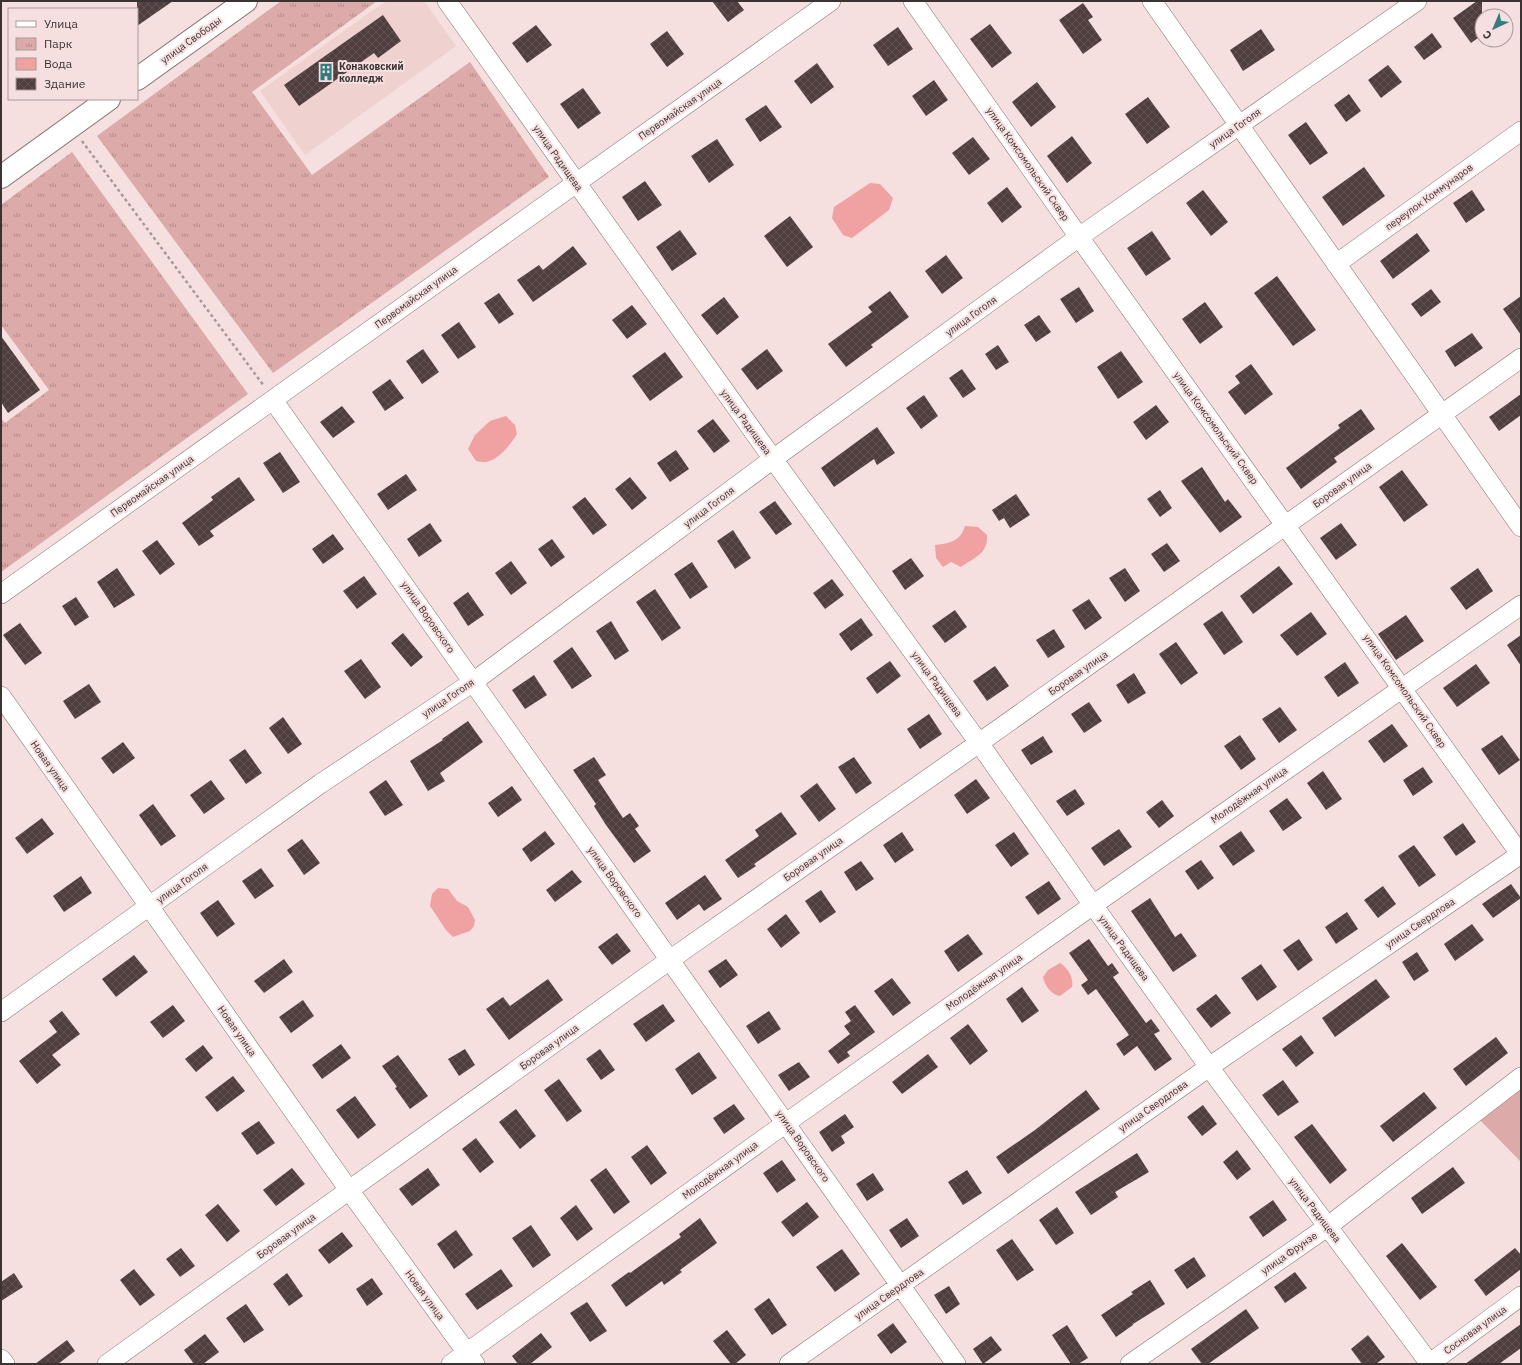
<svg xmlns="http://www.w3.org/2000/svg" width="1522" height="1365" viewBox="0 0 1522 1365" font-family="'IBM Plex Sans',sans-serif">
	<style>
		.built { fill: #efd1d0 }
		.green { fill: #dbaaa9 }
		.park { fill: url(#park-tufts) }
		.water { fill: #f0a1a1 }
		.building { fill: url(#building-cross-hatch) }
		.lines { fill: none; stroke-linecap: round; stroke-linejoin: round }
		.minor-casing { stroke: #847170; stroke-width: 20 }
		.major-casing { stroke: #847170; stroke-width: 24 }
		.path { stroke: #a89797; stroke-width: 2.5; stroke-dasharray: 3 3; stroke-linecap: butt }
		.minor { stroke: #fff; stroke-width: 19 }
		.major { stroke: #fff; stroke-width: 22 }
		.labels { text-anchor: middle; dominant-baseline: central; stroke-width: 4; stroke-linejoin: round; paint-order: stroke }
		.street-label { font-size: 10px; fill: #3b3232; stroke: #f5dfdf }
		.poi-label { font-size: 10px; font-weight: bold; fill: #3b3232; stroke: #f5dfdf; text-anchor: start }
	</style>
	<defs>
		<pattern id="park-tufts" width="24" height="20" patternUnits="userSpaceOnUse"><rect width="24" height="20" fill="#dbaaa9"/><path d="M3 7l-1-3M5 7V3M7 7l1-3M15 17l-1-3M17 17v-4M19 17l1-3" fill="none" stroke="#b38b8a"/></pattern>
		<pattern id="building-cross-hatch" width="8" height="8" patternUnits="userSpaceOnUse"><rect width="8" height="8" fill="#503e3e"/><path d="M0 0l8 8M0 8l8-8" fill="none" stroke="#615252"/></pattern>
	</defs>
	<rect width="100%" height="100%" fill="#f5dfdf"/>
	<path class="built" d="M386,1H424L456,46L305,155L260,91Z"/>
	<path class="green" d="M1521,1089V1162L1479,1119Z"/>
	<path class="park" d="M281,1H377L252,92L312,175L470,62L549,177L273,373L97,136Z
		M72,152L248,394L1,572V418L5,423L49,390L1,325V205Z"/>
	<path class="water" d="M870,183L880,184L893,198L889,210L852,238L843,235L832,218L834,207Z
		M506,416L515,425L517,434C510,445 499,460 486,462C483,463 479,461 476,461L468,449L475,435L490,421Z
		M965,526L978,527L987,535C988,554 975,557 961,567L951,562L943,567L936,558L935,545C950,543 960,542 965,526Z
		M438,888L448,889L457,901L468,907L475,920L474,926L470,931L453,937L446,930L430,906L432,894Z
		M1060,963C1068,968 1074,978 1072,987L1060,996C1052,995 1044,985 1043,977L1048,970Z"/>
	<path class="building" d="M137,1H173L137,26Z
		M712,1H737L744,10L728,22Z
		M1477,1H1482V35L1471,43L1453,18Z
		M1083,3L1093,17L1088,20L1102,40L1083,54L1059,20Z
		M383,15L401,41L378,58L374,53L299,106L284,85Z
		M990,24L1012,53L992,68L970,39Z
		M536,25L552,45L527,63L512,43Z
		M898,27L913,49L888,66L873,45Z
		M1261,29L1275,50L1243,71L1230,50Z
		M667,31L684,54L667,67L650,44Z
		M1432,33L1442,47L1424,60L1414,47Z
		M817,63L834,87L811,104L794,81Z
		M1388,65L1402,82L1381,98L1368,80Z
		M934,80L948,100L926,116L912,96Z
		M1037,82L1056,107L1031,127L1012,102Z
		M583,88L601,113L578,129L560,104Z
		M1349,94L1361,111L1346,122L1334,105Z
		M1148,97L1170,127L1147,144L1125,114Z
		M766,105L782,127L760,142L745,119Z
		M1306,122L1328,153L1310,165L1288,135Z
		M1072,136L1092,163L1067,183L1047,156Z
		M973,137L990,159L969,175L952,153Z
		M717,139L734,165L709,183L691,156Z
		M1364,167L1385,196L1343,226L1322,197Z
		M645,181L662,205L638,221L622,197Z
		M1007,187L1022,207L1002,223L987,203Z
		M1203,190L1228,222L1211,236L1186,203Z
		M1472,190L1485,210L1466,223L1453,203Z
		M790,216L813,247L787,267L764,236Z
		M680,230L697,254L672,271L656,247Z
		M1152,231L1171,259L1146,276L1127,248Z
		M1417,233L1430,251L1393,279L1380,261Z
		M573,246L587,264L533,302L517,280L539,265L543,270Z
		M946,255L963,278L942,294L925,271Z
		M1277,276L1316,330L1293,346L1254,293Z
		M1079,287L1094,311L1076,323L1060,299Z
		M1431,289L1441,302L1421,317L1411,304Z
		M890,291L909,317L871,345L873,347L846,367L828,344L872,312L868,307Z
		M499,293L514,314L499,324L484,303Z
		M1521,296V335L1503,309Z
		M724,297L739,317L717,335L701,315Z
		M1205,302L1223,327L1200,344L1182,319Z
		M632,305L647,324L627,339L612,320Z
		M1039,315L1051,332L1036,342L1024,325Z
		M459,322L476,347L458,359L441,335Z
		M1472,333L1483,348L1455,367L1445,351Z
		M1,336L40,390L8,413L1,402Z
		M998,345L1009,362L996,370L985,354Z
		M423,349L439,372L422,384L406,361Z
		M767,349L783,371L757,390L741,369Z
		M1121,351L1143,382L1118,399L1097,367Z
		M665,352L683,377L650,401L632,376Z
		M1251,364L1273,394L1245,415L1228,392L1240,383L1235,376Z
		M962,369L976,389L963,398L949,378Z
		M390,379L404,398L385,411L372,392Z
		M1521,394V415L1499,431L1489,417Z
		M924,395L938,416L921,429L906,408Z
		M1156,405L1169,422L1146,440L1133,422Z
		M342,406L355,422L333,438L320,422Z
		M1361,409L1375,429L1334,458L1337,462L1301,489L1286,468L1340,428L1338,425Z
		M713,419L730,441L714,453L697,431Z
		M877,427L895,453L877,465L874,459L834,487L821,468Z
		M676,450L689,469L670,482L657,463Z
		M280,452L300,482L283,493L263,463Z
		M1202,467L1225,502L1228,499L1242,517L1220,533L1181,481Z
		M1402,470L1428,505L1404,522L1379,487Z
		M406,474L417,490L388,510L377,494Z
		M239,477L255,500L210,531L214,536L199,546L182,523L213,500L211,497Z
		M630,477L647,498L632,510L615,489Z
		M1160,490L1172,508L1160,517L1147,499Z
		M1016,494L1030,515L1010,528L1004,518L999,521L992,510Z
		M585,497L607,525L593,535L572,507Z
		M775,501L792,524L776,535L759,512Z
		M430,523L442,541L419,557L407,539Z
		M1341,523L1357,545L1336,560L1320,538Z
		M733,530L751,558L735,569L717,541Z
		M333,534L344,549L323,564L312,549Z
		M552,539L565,557L551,567L538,549Z
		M157,540L175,564L160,575L142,551Z
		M1167,543L1180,561L1164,572L1151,554Z
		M911,558L924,576L905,590L892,571Z
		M511,561L527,583L511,595L495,573Z
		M692,562L708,587L690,599L674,574Z
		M1279,566L1293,584L1253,614L1240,596Z
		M117,568L135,595L114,608L97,582Z
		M1125,568L1140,591L1125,602L1109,578Z
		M1478,568L1493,591L1466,610L1450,588Z
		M364,576L377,594L357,609L343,591Z
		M832,579L844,595L825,609L813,593Z
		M655,589L681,628L662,641L636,602Z
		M468,592L484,615L468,626L453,603Z
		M76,597L89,617L75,626L62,606Z
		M1089,599L1102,618L1085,630L1072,610Z
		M955,610L967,627L945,643L932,626Z
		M1222,611L1243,642L1224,655L1203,624Z
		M1311,612L1327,634L1297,656L1280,635Z
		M1406,615L1424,641L1396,660L1378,634Z
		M861,618L873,635L851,651L839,634Z
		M611,621L629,651L615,660L596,631Z
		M20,623L42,653L25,665L3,635Z
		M1054,629L1065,647L1048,658L1036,640Z
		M403,633L423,657L411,667L391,643Z
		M1521,635V666L1507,645Z
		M1176,642L1198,673L1181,685L1159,654Z
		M572,647L592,676L572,689L553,661Z
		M361,659L381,687L365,699L344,671Z
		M890,661L901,676L877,694L866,678Z
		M1345,662L1359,683L1338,697L1324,677Z
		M1476,664L1490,683L1457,707L1443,688Z
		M995,666L1009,686L987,701L973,681Z
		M1134,673L1146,693L1128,704L1116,685Z
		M534,675L547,695L525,709L512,690Z
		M89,684L101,702L75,719L63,701Z
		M1089,702L1102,721L1084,733L1071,714Z
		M1280,707L1297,730L1279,743L1262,719Z
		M929,714L942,734L920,749L907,729Z
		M283,717L302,744L288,754L269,728Z
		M468,721L483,742L440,773L445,781L428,791L410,761L443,740L442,739Z
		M1392,724L1408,746L1384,763L1368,741Z
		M1240,735L1256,759L1241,770L1224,746Z
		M1502,735L1520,760L1499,775L1481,749Z
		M1043,736L1053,752L1031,765L1021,750Z
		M123,742L135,758L113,774L101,758Z
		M245,749L262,773L246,784L229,760Z
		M594,757L606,775L598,780L623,818L630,813L639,826L635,829L651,851L634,863L606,825L594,806L596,804L573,770Z
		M854,757L872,783L856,794L838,767Z
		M1423,767L1433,782L1413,796L1403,780Z
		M1323,771L1342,799L1326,810L1307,783Z
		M976,779L990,798L967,814L954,795Z
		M211,780L225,799L204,814L190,795Z
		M386,780L403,805L385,816L369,792Z
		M817,783L836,809L819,822L800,796Z
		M512,786L522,800L498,817L488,803Z
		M1075,789L1085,804L1067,816L1056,801Z
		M1287,798L1302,818L1283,831L1269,811Z
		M1162,800L1174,816L1159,828L1146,812Z
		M153,804L176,836L161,846L139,815Z
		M781,812L797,834L754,864L756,866L738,878L725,860L759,836L755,830Z
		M42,818L54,834L27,854L15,838Z
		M1463,823L1476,842L1456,856L1443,837Z
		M1119,829L1132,847L1104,866L1091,848Z
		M545,831L555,844L531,862L522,849Z
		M1241,831L1255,851L1233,866L1219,846Z
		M902,832L914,850L895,863L883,845Z
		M1014,832L1029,854L1011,867L995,845Z
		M302,839L320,863L304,875L287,850Z
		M1414,845L1436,875L1419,887L1398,856Z
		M1201,860L1214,878L1198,890L1185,871Z
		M861,861L874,879L856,891L844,872Z
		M261,868L274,886L255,899L242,881Z
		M572,870L582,882L555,902L546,890Z
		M705,875L722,899L704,911L699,904L677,920L665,903Z
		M81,876L92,893L64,912L53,896Z
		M1049,881L1061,899L1038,915L1025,897Z
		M1511,884L1521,898L1493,918L1482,904Z
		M1383,886L1396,904L1378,918L1364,900Z
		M821,890L836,912L820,923L805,901Z
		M1150,898L1175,937L1181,933L1197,956L1173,972L1131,911Z
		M218,900L235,924L217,937L200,913Z
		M1347,912L1358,929L1336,944L1325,927Z
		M786,914L800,933L781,948L767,929Z
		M1472,924L1484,940L1455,961L1444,944Z
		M617,933L631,951L612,965L598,947Z
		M968,934L983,954L958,972L944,951Z
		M1089,939L1108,966L1112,963L1119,973L1113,977L1146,1023L1151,1019L1160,1031L1154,1034L1172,1059L1155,1071L1137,1046L1124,1056L1116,1044L1129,1035L1096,989L1088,995L1081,985L1088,980L1069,953Z
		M1299,939L1313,960L1298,971L1283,950Z
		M1417,952L1429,971L1414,981L1402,962Z
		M134,955L148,972L116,997L102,979Z
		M284,959L293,972L264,993L254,981Z
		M726,959L738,975L720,988L708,971Z
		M1261,964L1277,987L1257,1001L1241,978Z
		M892,978L911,1003L893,1016L874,991Z
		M548,979L563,1000L509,1040L486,1009L503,997L510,1006Z
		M1376,979L1390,997L1335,1037L1322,1018Z
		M1022,987L1039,1011L1022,1023L1006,999Z
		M1216,994L1231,1013L1211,1028L1196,1009Z
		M303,1000L314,1016L291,1033L279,1017Z
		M663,1004L675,1021L646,1042L633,1024Z
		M173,1005L185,1021L163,1038L150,1022Z
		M855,1005L875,1032L847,1052L850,1056L838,1064L828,1051L850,1034L844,1026L851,1021L845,1012Z
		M62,1011L80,1034L52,1055L61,1065L37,1084L19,1061L57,1032L49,1021Z
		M769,1011L781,1029L758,1044L746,1026Z
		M968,1024L988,1051L970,1065L950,1038Z
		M1301,1035L1314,1053L1296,1067L1282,1049Z
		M1496,1037L1508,1053L1466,1086L1453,1069Z
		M341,1044L351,1058L322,1079L312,1065Z
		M203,1045L213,1058L196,1072L185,1059Z
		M465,1049L475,1065L459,1076L448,1059Z
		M600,1049L615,1070L601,1080L586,1059Z
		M699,1052L717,1078L692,1095L675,1069Z
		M928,1054L938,1067L902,1094L892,1082Z
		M398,1055L428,1096L410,1109L395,1088L397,1087L382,1066Z
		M799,1062L810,1077L789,1091L778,1075Z
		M233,1076L245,1091L217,1112L205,1097Z
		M559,1079L582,1111L567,1122L544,1090Z
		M1283,1080L1299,1102L1278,1116L1262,1095Z
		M1086,1090L1100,1109L1008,1174L996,1157L1035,1130Z
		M1424,1092L1437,1108L1393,1142L1380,1126Z
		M355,1096L376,1125L358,1139L336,1110Z
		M734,1104L745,1119L724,1134L713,1118Z
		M1203,1105L1217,1124L1202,1136L1187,1117Z
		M516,1109L536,1136L520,1149L499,1122Z
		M845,1114L854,1127L841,1136L845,1143L832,1152L819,1132Z
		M259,1121L275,1143L257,1155L241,1133Z
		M1312,1124L1347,1170L1330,1184L1294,1137Z
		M476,1138L494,1162L480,1173L462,1149Z
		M647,1145L667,1173L651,1185L631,1157Z
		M1237,1150L1251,1169L1237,1180L1223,1162Z
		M1137,1153L1149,1172L1115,1192L1118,1197L1091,1215L1075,1192Z
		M782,1160L796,1180L777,1193L763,1173Z
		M1453,1167L1465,1183L1422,1214L1411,1198Z
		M292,1168L305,1184L276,1206L263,1190Z
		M428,1168L440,1185L412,1206L399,1189Z
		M606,1168L630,1202L614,1214L590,1180Z
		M967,1170L982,1193L963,1205L948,1182Z
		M873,1173L884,1190L867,1201L856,1184Z
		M1273,1200L1287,1220L1263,1237L1249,1217Z
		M807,1202L819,1217L793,1237L781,1222Z
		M218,1204L240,1231L227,1242L205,1215Z
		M576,1205L593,1229L577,1241L560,1218Z
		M1057,1207L1074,1233L1056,1245L1039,1220Z
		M700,1218L717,1243L680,1270L682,1272L664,1285L662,1281L626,1307L611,1285L629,1272L630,1273L681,1237L679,1234Z
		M907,1218L919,1236L901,1248L889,1230Z
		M531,1225L551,1255L533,1268L512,1238Z
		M456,1230L473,1255L454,1269L437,1244Z
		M342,1232L353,1246L329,1264L318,1250Z
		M1012,1239L1034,1270L1017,1281L996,1250Z
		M1402,1243L1437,1287L1420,1300L1386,1256Z
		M181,1248L195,1266L180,1277L166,1259Z
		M1515,1248L1521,1255V1269L1486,1296L1474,1280Z
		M842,1249L860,1274L835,1292L816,1267Z
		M1194,1257L1206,1276L1187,1289L1174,1270Z
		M134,1269L155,1295L140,1306L120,1280Z
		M501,1269L513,1286L477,1310L465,1294Z
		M1295,1272L1307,1288L1285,1303L1274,1287Z
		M14,1273L23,1287L1,1301V1282Z
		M287,1273L303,1296L289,1306L273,1284Z
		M372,1278L383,1294L367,1306L356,1289Z
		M1150,1280L1165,1304L1133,1324V1325L1116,1337L1101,1315L1133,1294L1131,1292Z
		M949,1286L960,1304L946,1314L934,1295Z
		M769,1298L787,1325L772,1335L754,1309Z
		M587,1302L607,1331L590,1342L570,1313Z
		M246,1304L264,1330L244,1343L226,1318Z
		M1246,1309L1259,1328L1208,1364H1202L1191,1349Z
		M893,1323L907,1342L891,1354L877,1335Z
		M1521,1324V1348L1499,1364H1465Z
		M1067,1325L1088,1358L1078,1364H1071L1052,1335Z
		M727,1330L746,1355L735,1364H731L713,1341Z
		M541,1333L552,1347L530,1364H518L512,1356Z
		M205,1334L219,1352L203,1364H194L184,1350Z
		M1368,1335L1385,1357L1376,1364H1362L1351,1349Z
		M991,1336L1002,1350L983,1364L973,1349Z
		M67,1340L75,1351L58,1364H35Z"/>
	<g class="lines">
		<g class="minor-casing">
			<path id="minor" d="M447,1L773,459L979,743L1093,905L1209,1067L1430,1364
				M913,1L1079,237L1520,854
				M1152,1L1521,527
				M1336,264L1521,131
				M273,400L956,1364
				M1,594L831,1
				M1,696L349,1190L475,1364
				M1,1012L320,784L473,682L773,459L1079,237L1417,1
				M1,1359L5,1364
				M107,1364L671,959L979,743L1521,358
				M451,1364L786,1123L1093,905L1521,605
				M789,1364L1209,1067L1521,854
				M1130,1364L1327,1227L1521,1077
				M1429,1364L1521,1296"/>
		</g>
		<g class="major-casing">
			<path id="major" d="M137,79L246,1
				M1,177L109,99"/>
		</g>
		<path class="path" d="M82,141L264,386"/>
		<use href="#minor" class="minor"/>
		<use href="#major" class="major"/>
	</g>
	<defs>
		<g id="building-bare" transform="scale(1.38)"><path d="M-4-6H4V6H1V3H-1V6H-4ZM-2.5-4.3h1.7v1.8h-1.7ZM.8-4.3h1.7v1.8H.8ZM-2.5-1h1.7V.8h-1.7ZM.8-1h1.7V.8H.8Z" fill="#337c7f" stroke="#f5dfdf" stroke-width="2.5" paint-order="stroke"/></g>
	</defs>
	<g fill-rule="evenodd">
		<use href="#building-bare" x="326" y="72"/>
	</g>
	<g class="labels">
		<g class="street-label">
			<text transform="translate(191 40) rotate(-36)">улица Свободы</text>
			<text transform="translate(680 109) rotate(-35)">Первомайская улица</text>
			<text transform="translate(1235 128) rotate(-35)">улица Гоголя</text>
			<text transform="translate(558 158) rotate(55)">улица Радищева</text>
			<text transform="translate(1028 164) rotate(55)">улица Комсомольский Сквер</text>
			<text transform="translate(1429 197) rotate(-36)">переулок Коммунаров</text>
			<text transform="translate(416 297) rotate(-36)">Первомайская улица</text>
			<text transform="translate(971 316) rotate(-36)">улица Гоголя</text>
			<text transform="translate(746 422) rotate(54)">улица Радищева</text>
			<text transform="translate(1216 428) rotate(54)">улица Комсомольский Сквер</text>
			<text transform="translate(1342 485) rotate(-36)">Боровая улица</text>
			<text transform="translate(152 486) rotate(-35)">Первомайская улица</text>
			<text transform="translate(709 507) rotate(-37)">улица Гоголя</text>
			<text transform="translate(428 617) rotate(55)">улица Воровского</text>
			<text transform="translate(1078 673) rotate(-35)">Боровая улица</text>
			<text transform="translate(937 684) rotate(54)">улица Радищева</text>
			<text transform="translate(1405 691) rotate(55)">улица Комсомольский Сквер</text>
			<text transform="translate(448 698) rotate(-34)">улица Гоголя</text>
			<text transform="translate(50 766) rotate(55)">Новая улица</text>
			<text transform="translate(1249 795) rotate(-35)">Молодёжная улица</text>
			<text transform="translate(813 859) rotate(-35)">Боровая улица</text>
			<text transform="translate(615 882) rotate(54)">улица Воровского</text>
			<text transform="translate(182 883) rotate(-36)">улица Гоголя</text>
			<text transform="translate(1420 923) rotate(-34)">улица Свердлова</text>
			<text transform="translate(1124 948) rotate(54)">улица Радищева</text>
			<text transform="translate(984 982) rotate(-35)">Молодёжная улица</text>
			<text transform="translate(237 1031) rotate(55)">Новая улица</text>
			<text transform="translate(549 1047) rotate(-36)">Боровая улица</text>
			<text transform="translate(1153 1106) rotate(-35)">улица Свердлова</text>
			<text transform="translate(803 1146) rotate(55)">улица Воровского</text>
			<text transform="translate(720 1170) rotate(-36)">Молодёжная улица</text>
			<text transform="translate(1315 1210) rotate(53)">улица Радищева</text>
			<text transform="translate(286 1236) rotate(-36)">Боровая улица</text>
			<text transform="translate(1289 1253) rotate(-35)">улица Фрунзе</text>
			<text transform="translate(889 1294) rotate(-35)">улица Свердлова</text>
			<text transform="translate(425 1295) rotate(54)">Новая улица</text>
			<text transform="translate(1475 1330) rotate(-36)">Сосновая улица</text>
		</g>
		<g class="poi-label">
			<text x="339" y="66">Конаковский<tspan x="339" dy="12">колледж</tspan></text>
		</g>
	</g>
	<rect width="1522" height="1365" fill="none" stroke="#3b3232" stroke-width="4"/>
	<rect x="8" y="8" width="130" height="92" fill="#f5dfdf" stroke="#ab9a9a"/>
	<rect x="16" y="21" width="20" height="6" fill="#ffffff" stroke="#ab9a9a"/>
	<text x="44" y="28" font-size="12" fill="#3b3232">Улица</text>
	<rect x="16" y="38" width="20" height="12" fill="url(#park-tufts)" stroke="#ab9a9a"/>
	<text x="44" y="48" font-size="12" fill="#3b3232">Парк</text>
	<rect x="16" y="58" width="20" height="12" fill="#f0a1a1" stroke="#ab9a9a"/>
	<text x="44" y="68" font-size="12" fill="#3b3232">Вода</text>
	<rect x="16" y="78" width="20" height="12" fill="url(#building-cross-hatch)" stroke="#ab9a9a"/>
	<text x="44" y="88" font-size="12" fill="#3b3232">Здание</text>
	<g transform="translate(1494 28) rotate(224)"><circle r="19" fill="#f5dfdf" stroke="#ab9a9a"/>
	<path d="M0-3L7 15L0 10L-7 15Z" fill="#337c7f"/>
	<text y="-6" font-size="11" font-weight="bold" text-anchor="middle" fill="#3b3232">С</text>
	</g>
</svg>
